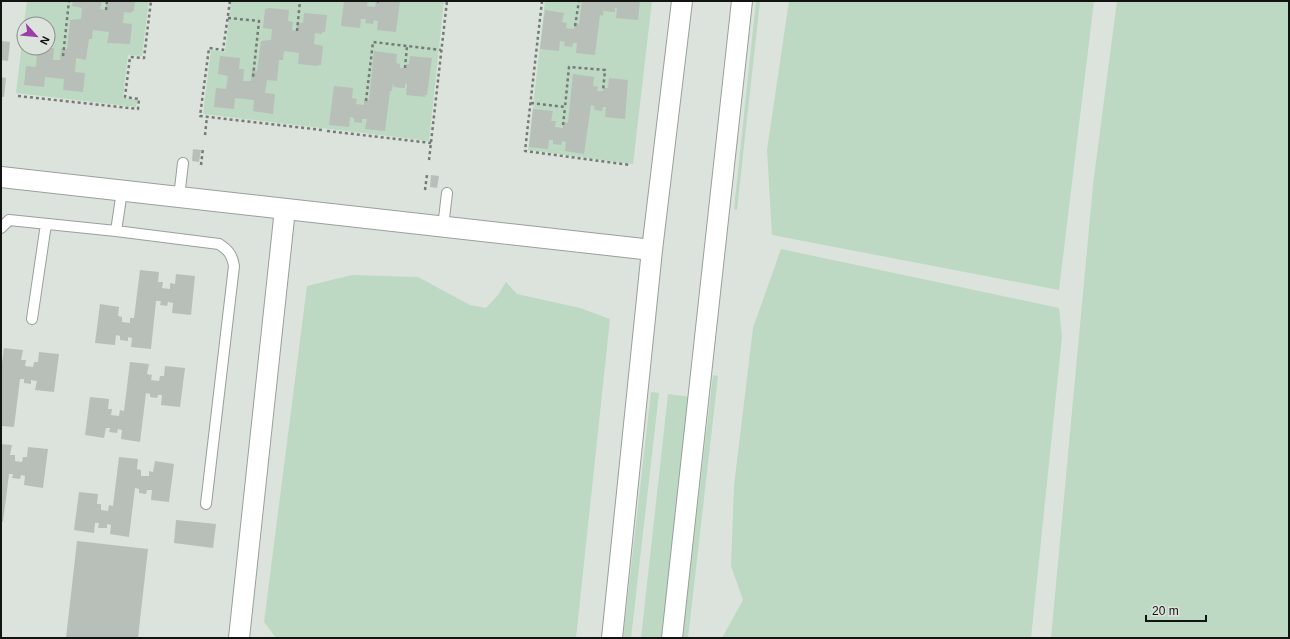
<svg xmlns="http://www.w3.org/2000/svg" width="1290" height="639" viewBox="0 0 1290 639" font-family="Arial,sans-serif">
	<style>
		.green { fill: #bdd9c3 }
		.building { fill: #b7bfb8 }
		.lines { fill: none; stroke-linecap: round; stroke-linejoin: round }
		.service-casing { stroke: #98a09a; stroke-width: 12 }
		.minor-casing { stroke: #98a09a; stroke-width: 22 }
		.path { stroke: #757a75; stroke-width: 2.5; stroke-dasharray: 3 3; stroke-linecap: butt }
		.service { stroke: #fff; stroke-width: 10 }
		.minor { stroke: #fff; stroke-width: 20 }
	</style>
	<rect width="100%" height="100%" fill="#dbe3dc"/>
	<path class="green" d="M27,1H149L142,56L128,55L123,98L138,100L136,107L16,93L24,26V48H48V24H24Z
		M231,1H444L429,141L203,114L211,50L225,52Z
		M545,1H652L633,164L528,150Z
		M756,1H760L737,210L734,209Z
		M789,1H1094L1059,290L772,235L767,150Z
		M1117,1H1289V638H1051L1093,185Z
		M781,249L1059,308L1062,337L1031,638H722L743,600L731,566L734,486L753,328Z
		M352,275L418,277L470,305L486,308L498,295L506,282L517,294L580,308L610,319L576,638H276L264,622L307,286Z
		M713,375L718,376L688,638H682Z
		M651,392L659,393L631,638H623Z
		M668,394L691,397L664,638H641Z"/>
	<path class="building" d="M73,1H102L100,9L106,10V2L135,1L134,11H132V13L124,12L123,23L132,24L130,44L107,43L109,32L93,30L92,39H89L86,60L76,58L75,72L85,73L83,92L63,90L64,79L45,77L44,87L24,85L26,66L36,67L37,54L27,53L28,48H54L53,60H60L61,49H67L70,20L81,19L82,8L72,6Z
		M344,1H368L367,6L375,7L376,1H400L396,32L377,30L378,21L374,20L373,24L365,23L366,19H361L360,28L341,26Z
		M582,1H640L638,20L616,18L617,8H615V12H612L604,11V7L603,16L600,15L595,55L576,53L577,43H573L572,47L564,46L565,42L560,41L559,51L540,49L545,10L564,13L562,22L567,23L566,28L574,29L575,23L579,24Z
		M269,8L289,10L288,21L293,22L292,30L296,31L297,23H303L304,13L327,15L325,32H322V34L315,33L314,44L323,46L321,65H318V66L298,64L299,53L284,51L283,60H279L277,81L267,80L265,93L275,94L273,114L253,111L254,100L235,98L234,109L214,107L216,88L226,89L228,76L218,74L220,56L240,58L239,69H244L243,81H251L252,70L257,71L261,41L271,40L272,29L263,28L265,9Z
		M1,41L10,42L8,61L1,60Z
		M374,51L397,54L396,63L400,64V68H404V65L409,64L410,56L432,58L427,95H425V97L406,95L407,84H405V88H402L394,87L393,83L392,91H390L385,131L365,129L367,119H362V123L354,122V118L350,117L349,127L329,125L334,86L353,88L352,98L357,99L356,104L364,105V100H369Z
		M573,74L594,77L593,86L598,87L597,91H603L604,88H608L609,78L628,80L625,119L605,117L606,107H603L602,111L595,110L594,106L591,105L584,154L565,151L566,142L562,141L561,145L553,144V140H549L548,149L529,147L533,109L553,111L551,121H556L555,127L563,128L564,122L568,123Z
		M1,77L6,78L4,97H1Z
		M193,149L201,150L199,162L192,161Z
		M431,175L439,176L437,188L430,187Z
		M140,270L159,272L158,282H163L162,288L170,289V283L175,284L176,274L195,276L191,315L172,313L173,303L168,302L167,306L160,305L161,301H156L151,349L131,347L132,338L128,337V341L120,340V336L116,335L115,345L95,343L100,304L119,307L118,316L122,317V322L130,323V318H134Z
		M4,348L23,350L21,360H26L25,366L33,367L34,362H38L39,352L59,354L54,392L35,390L37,381L31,380V384L24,383V379H20L14,427L1,426V370Z
		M130,362L149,364L147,374L152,375L151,380L159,381L160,376H164L165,366L185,368L180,407L161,405L162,395H158L157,398L150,397V394L146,393L140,442L121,439L122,430L118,429L117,433L109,432L110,428H106L104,438L85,435L90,397L109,399L108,409H112L111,415L119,416L120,410L124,411Z
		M1,444L12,445L10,455H15V461L22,462L23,457H27L28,447L48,449L43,488L24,485L25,476L21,475L20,479L12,478L13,474H9L3,522H1Z
		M119,457L138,459L137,469L141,470V476H149V471L153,472L155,461L174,464L169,502L151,500L152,490H147L146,494L139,493V489L135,488L129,537L110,534L111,525L107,524V528H98L99,523H95L94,533L74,530L79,492L98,494L97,504H101V510L108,511L109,505L113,506Z
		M176,520L216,524L213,548L174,543Z
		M77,541L148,549L138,638H66Z"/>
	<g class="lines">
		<g class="service-casing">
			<path id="service" d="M122,191L116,231L219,244C228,250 232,254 234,266L206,504
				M179,197L183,163
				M443,227L447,193
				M1,228L9,220L116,231
				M32,319L46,224"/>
		</g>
		<g class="minor-casing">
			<path id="minor" d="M1,177L652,250
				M239,638L285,209
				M612,638L652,250L682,1
				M672,638L742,1"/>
		</g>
		<path class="path" d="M230,1L223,50L209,48L200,116L322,130
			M542,1L525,151L630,165
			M377,2L378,1
			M106,10L107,1
			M228,18L259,21L253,77
			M575,26L579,1
			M297,31L300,1
			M63,56L69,1
			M405,68L407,46
			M18,96L138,109L139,99L125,97L130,57L144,58L151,1
			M366,101L373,42L441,50
			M531,103L565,107L569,67L605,70L603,91
			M563,125L565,107
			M327,131L431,143
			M205,135L207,116
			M429,160L447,1
			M201,165L203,148
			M425,190L427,175"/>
		<use href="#service" class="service"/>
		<use href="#minor" class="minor"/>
	</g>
	<rect width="1290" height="639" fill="none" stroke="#121412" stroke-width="4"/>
	<g transform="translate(36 36) rotate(117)"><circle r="19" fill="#dbe3dc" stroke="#8b908b"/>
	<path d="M0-3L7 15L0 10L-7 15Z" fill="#9b3ea8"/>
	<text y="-6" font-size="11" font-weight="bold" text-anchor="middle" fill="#121412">N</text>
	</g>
	<path d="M1146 615v6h60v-6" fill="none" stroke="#121412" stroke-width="2"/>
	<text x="1152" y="615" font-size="12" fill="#121412" stroke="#dbe3dc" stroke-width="3" paint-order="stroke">20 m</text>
</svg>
